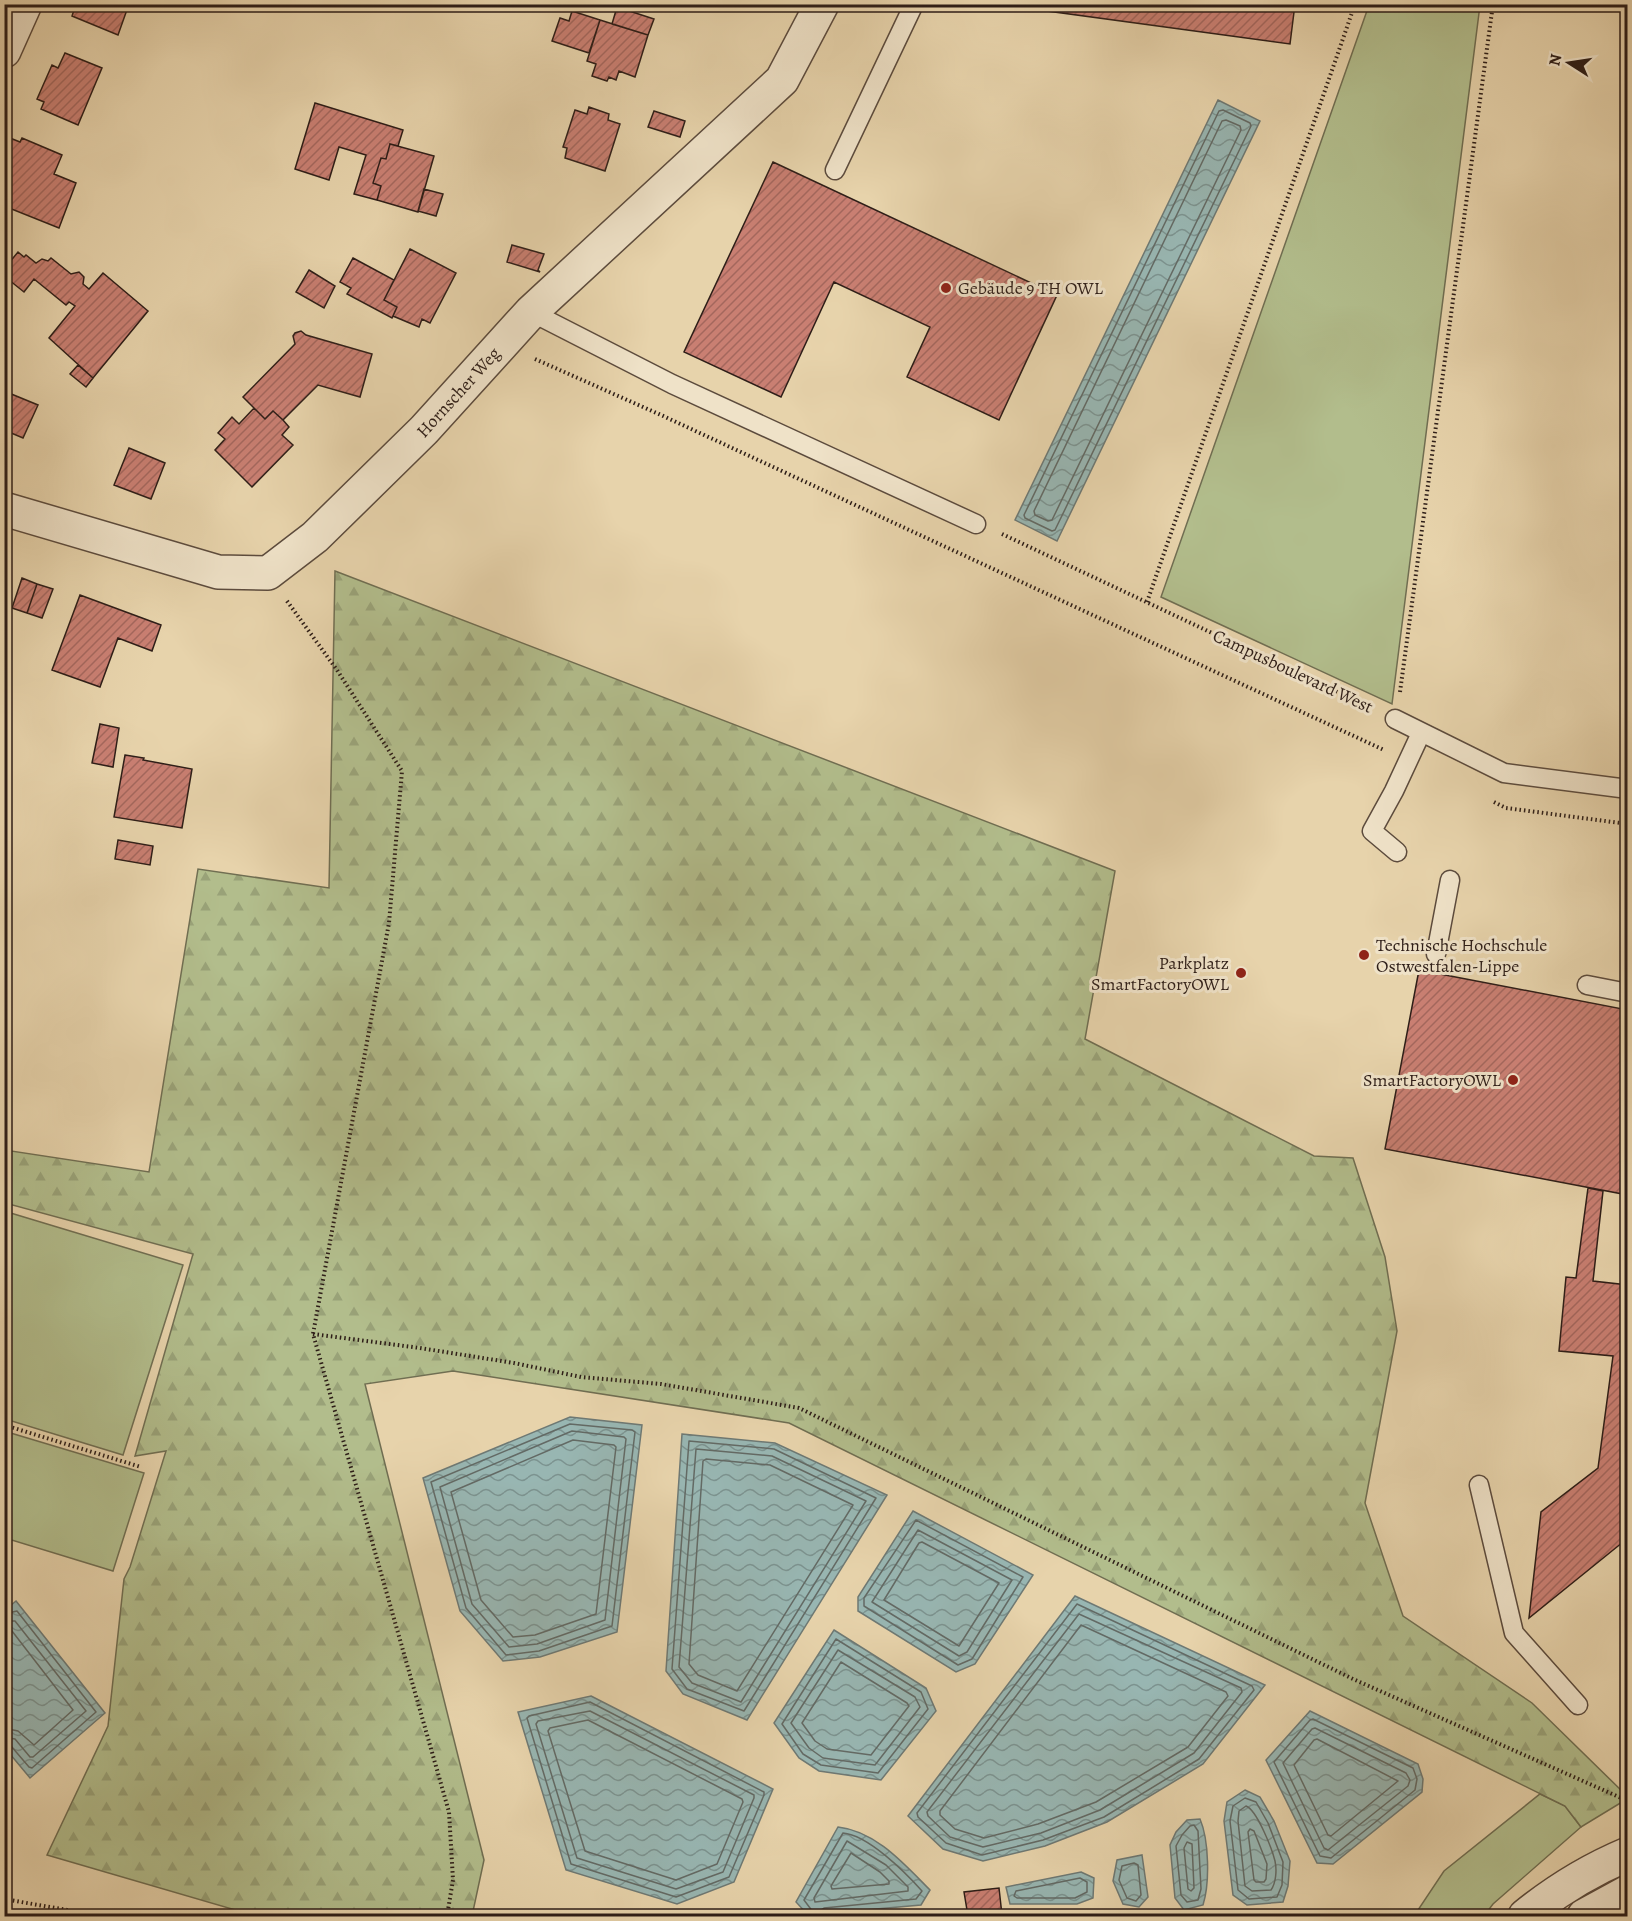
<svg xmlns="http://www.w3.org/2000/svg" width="1632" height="1921" viewBox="0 0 1632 1921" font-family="Alegreya,serif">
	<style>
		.green { fill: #b2bd8c; stroke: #706e52; stroke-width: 1.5 }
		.forest { fill: url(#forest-firs); stroke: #706e52; stroke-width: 1.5 }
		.water { fill: url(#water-waves); stroke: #6e7974; stroke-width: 1.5 }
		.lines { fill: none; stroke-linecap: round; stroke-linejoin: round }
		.shore { stroke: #636a65; stroke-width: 1.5 }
		.building { fill: url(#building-hatch); stroke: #2e1e18; stroke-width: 1.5 }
		.service-casing { stroke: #5c4b3d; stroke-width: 21 }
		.minor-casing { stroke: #5c4b3d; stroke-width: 36 }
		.path { stroke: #2e1e18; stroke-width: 4; stroke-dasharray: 1.5 3; stroke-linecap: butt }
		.service { stroke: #efe2c8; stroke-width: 18 }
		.minor { stroke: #efe2c8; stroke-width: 33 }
		.poi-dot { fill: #8f2418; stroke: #efe2c8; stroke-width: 2 }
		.labels { text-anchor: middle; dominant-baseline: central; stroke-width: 6; stroke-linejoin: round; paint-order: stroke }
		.poi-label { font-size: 18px; fill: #2e1e18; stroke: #efe2c8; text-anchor: start }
		.street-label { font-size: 18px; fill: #2e1e18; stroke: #efe2c8 }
	</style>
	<defs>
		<pattern id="forest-firs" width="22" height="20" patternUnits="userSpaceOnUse" patternTransform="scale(1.5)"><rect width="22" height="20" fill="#b2bd8c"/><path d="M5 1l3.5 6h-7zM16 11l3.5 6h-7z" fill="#99a278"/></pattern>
		<pattern id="water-waves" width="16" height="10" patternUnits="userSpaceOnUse" patternTransform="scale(1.5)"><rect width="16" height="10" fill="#98b6b2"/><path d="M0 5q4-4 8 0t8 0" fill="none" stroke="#7c9390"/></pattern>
		<pattern id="building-hatch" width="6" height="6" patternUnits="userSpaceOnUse" patternTransform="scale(1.5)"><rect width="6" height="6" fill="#c97f72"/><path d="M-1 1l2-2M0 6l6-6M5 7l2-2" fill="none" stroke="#a4675d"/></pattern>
	</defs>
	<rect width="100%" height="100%" fill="#e7d3ab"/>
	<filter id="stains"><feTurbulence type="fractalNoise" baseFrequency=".00333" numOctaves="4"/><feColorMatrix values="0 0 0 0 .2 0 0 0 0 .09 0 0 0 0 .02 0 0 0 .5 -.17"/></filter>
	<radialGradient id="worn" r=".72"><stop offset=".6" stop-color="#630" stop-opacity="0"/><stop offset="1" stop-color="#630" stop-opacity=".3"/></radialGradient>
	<path class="green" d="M1369,5H1480L1392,704L1161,597Z
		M4,1211L183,1265L123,1455L5,1419Z
		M4,1431L144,1473L113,1571L5,1538Z
		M1540,1794L1565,1806L1581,1827L1493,1904L1484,1916H1414L1444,1871Z"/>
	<path class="forest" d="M335,571L1115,871L1085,1039L1314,1156L1353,1158L1385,1257L1397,1331L1365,1503L1403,1616L1532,1703L1627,1796V1799L1581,1827L1565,1806L789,1423L453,1371L365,1384L484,1860L472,1916H256L47,1855L108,1726L124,1579L130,1567L166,1451L135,1456L193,1254L5,1203V1150L149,1172L198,869L329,888Z"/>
	<path class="water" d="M1218,100L1260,121L1057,541L1015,520Z
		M570,1417L642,1425L617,1632L540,1657L503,1661L460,1611L423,1478Z
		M682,1434L775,1443L887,1495L747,1720L683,1694L666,1671Z
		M913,1511L1033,1575L975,1664L956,1672L858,1611V1597Z
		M1075,1596L1265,1685L1203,1764L1107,1822L1045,1846L983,1861L943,1849L908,1816Z
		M16,1601L105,1713L30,1778L5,1748V1610Z
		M834,1630L926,1688L936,1711L881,1780L819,1771L799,1758L774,1723Z
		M591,1696L773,1789L734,1882L677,1904L566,1870L518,1712Z
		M1310,1711L1418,1764L1423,1779L1422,1792L1333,1864L1317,1863L1266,1760Z
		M1245,1790L1260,1797L1274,1821L1290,1861L1288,1886L1283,1902L1247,1905L1233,1895L1224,1821L1227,1802Z
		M1200,1819C1209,1840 1210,1883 1203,1905L1184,1910L1175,1898L1170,1845L1176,1832L1187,1820Z
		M838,1827C876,1831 905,1865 930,1890L921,1905L808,1915L796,1902Z
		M1142,1855L1148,1897L1139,1907L1123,1904L1113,1881L1117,1860Z
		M1081,1872L1094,1878L1093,1898L1077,1904H1010L1006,1887Z"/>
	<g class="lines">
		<path class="shore" d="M1223,110L1250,123L1251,126L1055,530L1052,531L1025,518L1024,515L1219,111Z
			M1226,120L1240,126L1241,130L1052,520L1048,521L1035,515L1034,511L1222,121Z
			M570,1424L632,1430L635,1432L612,1626L539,1651L506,1655L466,1608L431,1482Z
			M572,1431L624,1437L626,1439L605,1620L537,1644L509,1647L472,1604L440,1487Z
			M573,1440L614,1445L616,1447L596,1614L535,1635L513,1637L481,1600L451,1492Z
			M689,1441L774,1449L876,1498L744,1711L687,1689L672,1669Z
			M696,1449L772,1456L866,1501L741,1702L692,1683L679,1667Z
			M706,1459L770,1465L853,1505L737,1691L698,1675L689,1664L703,1461Z
			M916,1520L1023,1577L972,1659L958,1665L864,1606V1598Z
			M918,1530L1012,1580L967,1652L959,1656L872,1602Z
			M922,1542L999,1583L959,1646L884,1600L919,1543Z
			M1077,1604L1252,1686L1254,1690L1199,1759L1104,1817L1043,1840L982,1855L946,1843L918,1817L917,1813Z
			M4,1614L17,1611L96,1712L32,1768L29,1767L11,1746L4,1744
			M1079,1614L1241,1688L1242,1692L1194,1753L1100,1810L1041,1833L983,1847L950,1837L928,1816L927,1812Z
			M4,1621H15L86,1711L33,1757H30L15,1739L4,1737
			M1081,1625L1226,1692L1228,1696L1188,1747L1096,1802L1038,1824L984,1838L955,1829L940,1815V1811Z
			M4,1630L12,1631L73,1710L34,1745L18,1731L4,1728
			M836,1639L921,1692L928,1709L878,1773L821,1765L803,1754L782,1724Z
			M838,1650L915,1697L920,1707L875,1765L823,1758L809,1748L791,1723Z
			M841,1662L907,1703L909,1706L871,1755L827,1749L815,1741L802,1723Z
			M590,1702L764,1792V1795L729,1877L676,1897L571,1864L527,1718L529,1716Z
			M590,1711L754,1795V1798L723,1872L676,1889L577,1858L536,1724L538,1721Z
			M1313,1719L1413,1768L1417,1779L1415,1790L1331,1858L1320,1856L1274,1762L1310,1720Z
			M588,1720L742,1799L743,1802L717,1864L676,1880L585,1851L548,1731L550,1728Z
			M1315,1728L1406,1773L1410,1780L1408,1786L1328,1850L1324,1848L1283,1763L1312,1729Z
			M1317,1739L1398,1781L1331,1836L1328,1835L1294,1765L1314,1740Z
			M1245,1798L1256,1802L1268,1823L1283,1862L1282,1885L1277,1897L1249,1899L1238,1890L1230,1821L1233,1806Z
			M1246,1806C1257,1810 1272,1849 1275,1861C1277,1870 1276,1883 1271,1890L1252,1891L1245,1886L1238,1821L1239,1811Z
			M1194,1825L1198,1831L1201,1889L1198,1900L1187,1902L1181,1895L1176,1846L1182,1835L1190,1826Z
			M1250,1829L1254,1831L1267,1864L1266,1879L1264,1882H1256L1254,1880L1248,1832Z
			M847,1841L886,1865L908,1887V1891L815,1902L814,1898Z
			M1187,1842L1192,1844L1194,1888L1191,1891L1188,1889L1184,1848Z
			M851,1853L880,1872L889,1881V1884L832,1889L831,1886Z
			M1134,1863L1138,1865L1141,1895L1136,1901L1127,1898L1119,1880L1122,1866Z
			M1080,1878L1087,1882V1892L1075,1898H1017L1014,1896L1016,1891Z
			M813,1916V1912L804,1900L843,1833C868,1835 905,1872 922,1891L916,1899L824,1908L820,1911L819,1916"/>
	</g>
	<path class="building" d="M76,4H129L118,35L72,16Z
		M1040,4H1295L1290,44L1040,10Z
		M617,7L654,19L648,35L612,24Z
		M572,11L600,20L589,53L552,41L560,18L569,21Z
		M600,20L648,35L635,77L619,71L616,80L609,77L607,81L592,76L596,64L587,61Z
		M65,53L102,68L78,125L41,109L44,102L37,99L52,65L58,68Z
		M315,103L403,130L398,146L390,144L386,159L381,158L373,183L381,186L377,200L354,194L366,155L339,147L329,180L295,169Z
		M589,107L609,114L608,120L620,124L605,171L565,158L567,148L563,147L575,110L587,114Z
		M654,111L685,121L680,137L648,127Z
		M10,138L20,142L22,138L62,155L54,174L76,183L59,228L4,206V181L10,167L4,165V151Z
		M390,144L434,156L418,212L377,200L381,186L373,183L381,158L386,159Z
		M773,162L1057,295L999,420L907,377L930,327L834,282L781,397L684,352Z
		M424,189L443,194L436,216L418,211Z
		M512,245L544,254L538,270L540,272L507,262Z
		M410,249L456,273L430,323L422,319L419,327L393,316L397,307L384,300Z
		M18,252L24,257L26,255L36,263L42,259L48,261L51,258L71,274L79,272L84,277L83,284L89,289L103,273L148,311L93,378L49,338L75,306L69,302L66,305L34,279L24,292L4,276V269Z
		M353,258L394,280L384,300L397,307L392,318L347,294L351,288L340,282Z
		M309,270L335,286L324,308L296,292Z
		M301,331L306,335L372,354L360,397L318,385L283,420L273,411L265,419L243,397L295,344L293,336L295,333Z
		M78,365L93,378L86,387L70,374Z
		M4,391L38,405L23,438L4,430Z
		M254,408L265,419L273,411L283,420L289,427L282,435L293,445L252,487L215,450L225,439L218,433L232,417L239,424Z
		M129,448L165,463L151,499L114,485Z
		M22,578L37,584L27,613L12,608Z
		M37,584L53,589L42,618L27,613Z
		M80,595L161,625L152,651L118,638L100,687L52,670Z
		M100,724L119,728L113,767L92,763Z
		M125,755L144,758L143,760L192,769L182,828L114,817Z
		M118,840L153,846L150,865L115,859Z
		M1419,970L1628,1010V1195L1385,1149Z
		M1588,1188L1603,1191L1593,1281L1628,1285V1538L1529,1618L1541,1512L1598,1468L1613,1356L1559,1351L1566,1277L1576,1278Z
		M999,1888L1002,1915L968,1916L964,1892Z"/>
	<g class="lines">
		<g class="service-casing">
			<path id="service" d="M835,170L914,4
				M531,312L672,384L976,524
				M1395,719L1504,773L1628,789
				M1397,852L1372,831L1394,791L1421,733
				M1436,954L1450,880
				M1587,985L1628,993
				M1479,1485L1514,1633L1578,1705"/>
		</g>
		<g class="minor-casing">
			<g id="minor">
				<path d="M4,51L25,4"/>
				<path id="s1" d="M4,509L218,572L268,573L315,537L424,430L531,312L782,80L822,4"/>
				<path d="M1525,1916C1557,1890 1590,1870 1628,1854"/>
				<path d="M1584,1916L1628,1892"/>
			</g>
		</g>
		<path class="path" d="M535,359L661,415L1384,750
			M1002,534L1369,707
			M287,601L337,670L402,771L389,923L313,1334L449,1812L453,1880L447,1916
			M1147,602L1355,4
			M1400,692L1493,4
			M1494,802L1506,808L1628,824
			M313,1334L420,1348L514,1363L581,1377L661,1384L799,1408L1353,1679L1628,1801
			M4,1425L141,1467
			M4,1899L67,1910L87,1916"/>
		<use href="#service" class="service"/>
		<use href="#minor" class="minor"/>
	</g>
	<g class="poi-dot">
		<circle cx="946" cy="288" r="6"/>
		<circle cx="1364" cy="955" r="6"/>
		<circle cx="1241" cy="973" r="6"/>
		<circle cx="1513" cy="1080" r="6"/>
	</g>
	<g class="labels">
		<g class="poi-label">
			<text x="958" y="288">Gebäude 9 TH OWL</text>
			<text x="1376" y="945">Technische Hochschule<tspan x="1376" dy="21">Ostwestfalen-Lippe</tspan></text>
			<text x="1229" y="963" text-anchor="end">Parkplatz<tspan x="1229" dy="21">SmartFactoryOWL</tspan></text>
			<text x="1501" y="1080" text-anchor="end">SmartFactoryOWL</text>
		</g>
		<g class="street-label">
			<text stroke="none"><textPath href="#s1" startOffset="536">Hornscher Weg</textPath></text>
			<text transform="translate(1293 671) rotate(25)">Campusboulevard West</text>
		</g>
	</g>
	<rect width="1632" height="1921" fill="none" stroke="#e7d3ab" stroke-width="24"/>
	<rect x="6" y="6" width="1620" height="1909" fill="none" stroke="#2e1e18" stroke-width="3"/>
	<rect x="12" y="12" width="1608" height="1897" fill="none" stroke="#2e1e18" stroke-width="1.5"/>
	<g transform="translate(1569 63) rotate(282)" stroke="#efe2c8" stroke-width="4.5" paint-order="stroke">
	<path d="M0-4.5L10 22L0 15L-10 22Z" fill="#2e1e18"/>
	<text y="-9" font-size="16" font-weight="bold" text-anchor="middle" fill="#2e1e18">N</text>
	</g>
	<rect width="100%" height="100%" filter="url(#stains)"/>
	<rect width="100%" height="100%" fill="url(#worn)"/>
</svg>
